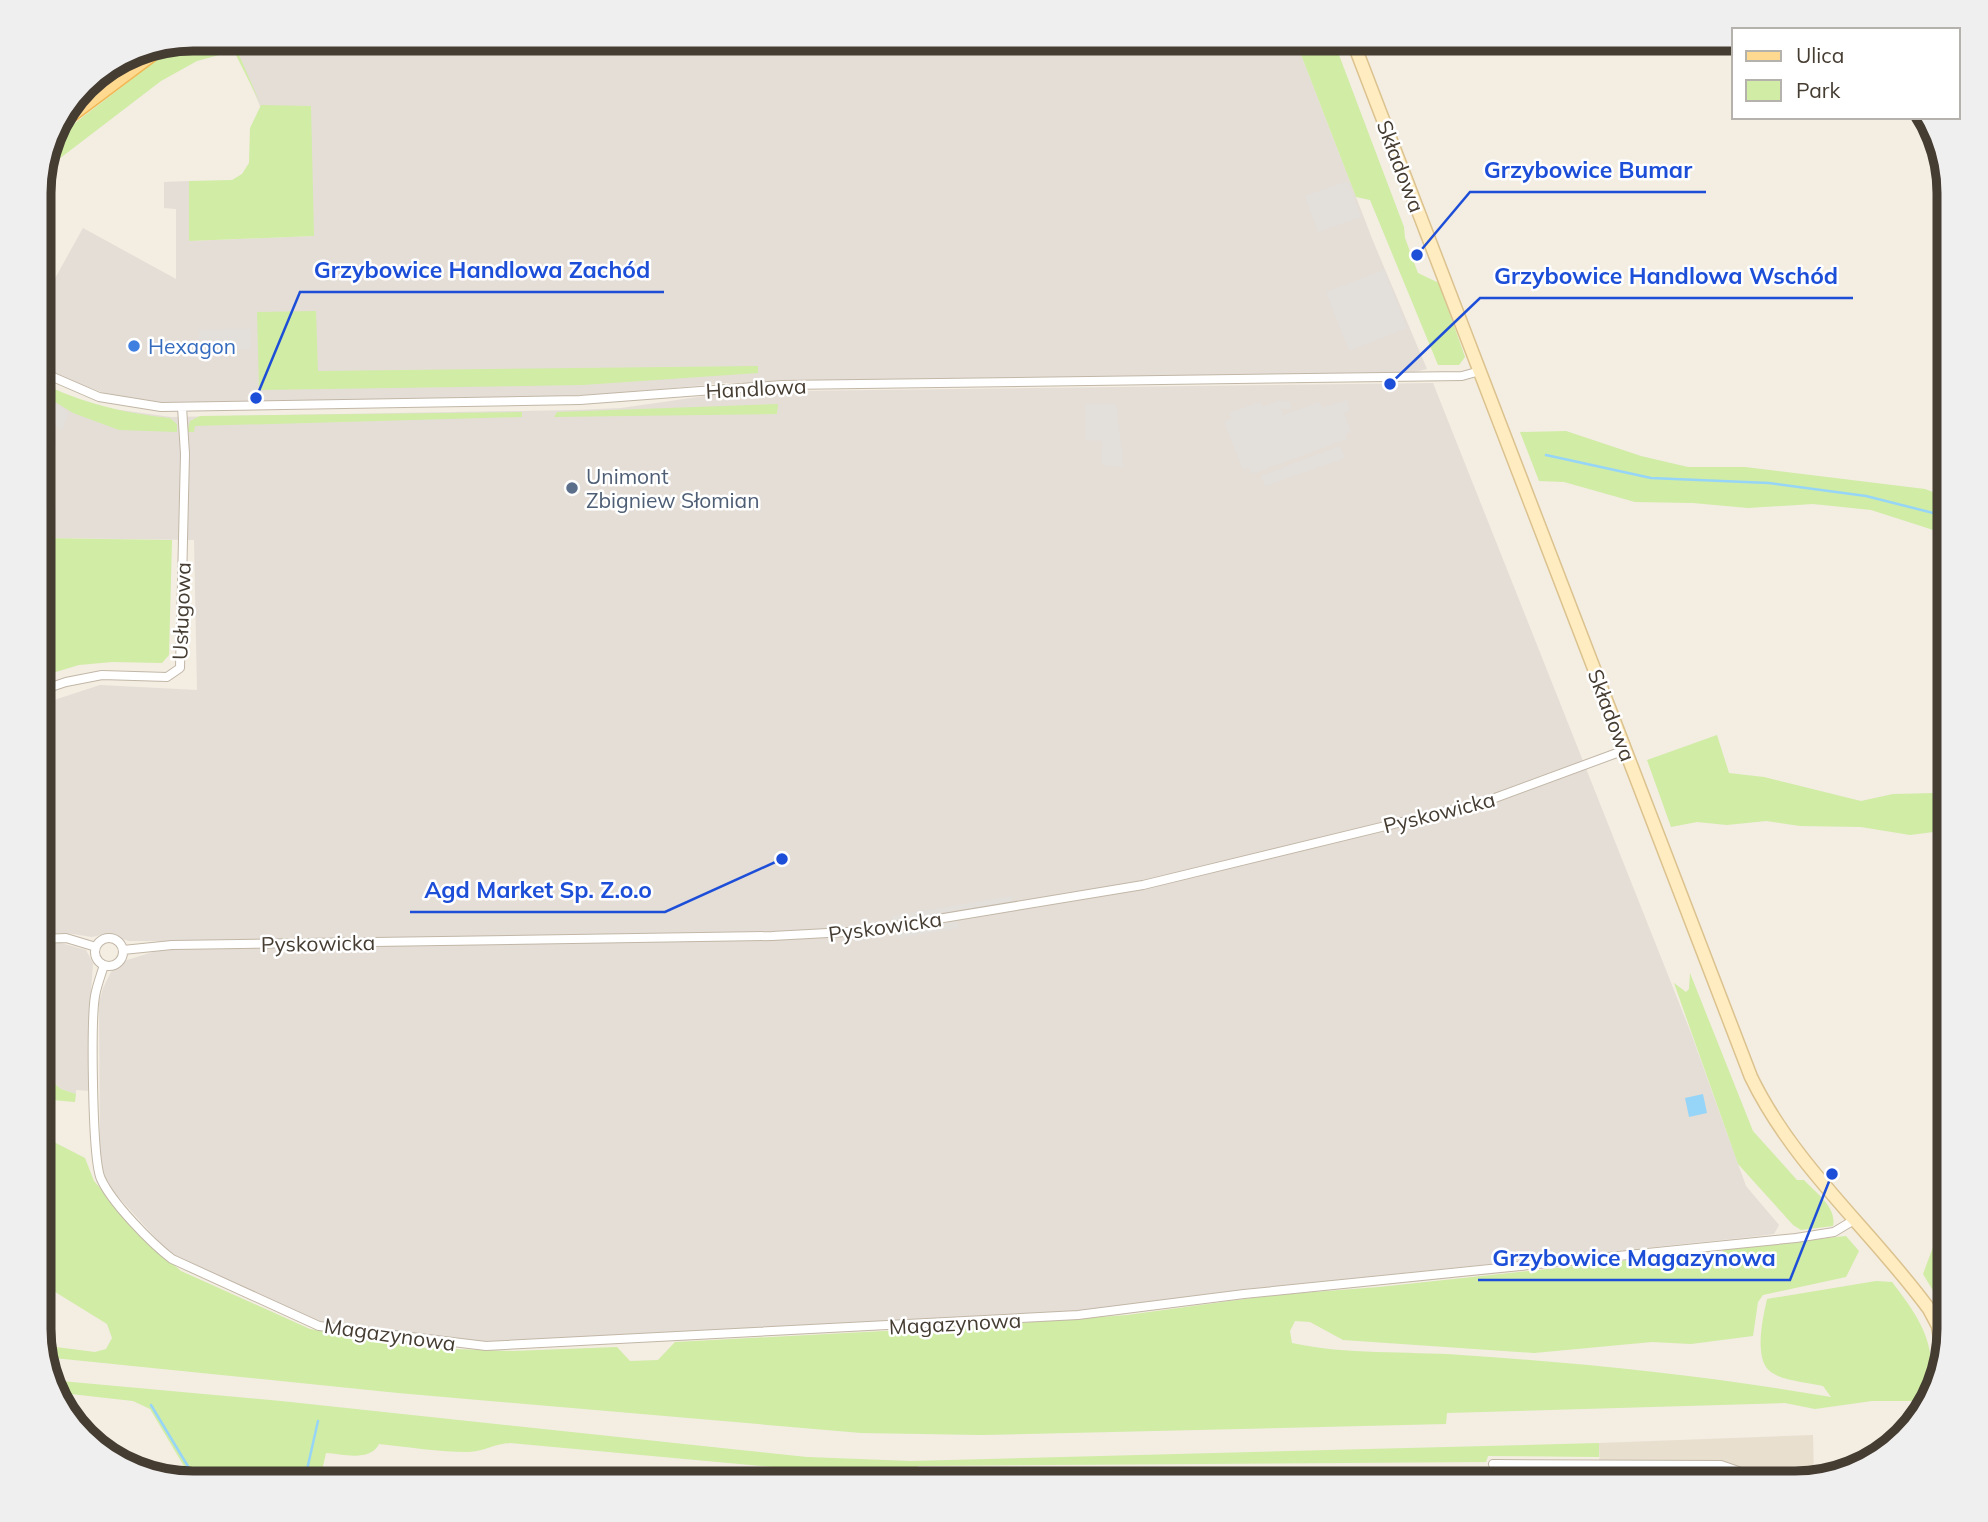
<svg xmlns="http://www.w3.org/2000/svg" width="1988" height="1522" viewBox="0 0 1988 1522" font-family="Mulish,sans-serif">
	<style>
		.residential { fill: #e8dfcf }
		.industrial { fill: #e5ded7 }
		.education { fill: #eee2ca }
		.green { fill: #d0eca5 }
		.parking { fill: #e3dfdb }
		.water { fill: #96d5f7 }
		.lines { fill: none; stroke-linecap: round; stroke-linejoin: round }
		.stream { stroke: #96d5f7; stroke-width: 2.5 }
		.street-casing { stroke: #c2b7a7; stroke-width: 10 }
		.secondary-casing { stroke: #dbc28e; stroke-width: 15 }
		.primary-casing { stroke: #f0b853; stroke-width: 17 }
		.street { stroke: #fff; stroke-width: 8 }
		.secondary { stroke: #ffecc0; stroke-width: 12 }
		.primary { stroke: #ffd98f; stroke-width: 14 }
		.shop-dot { fill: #3f7fe0; stroke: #fff; stroke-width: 2.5 }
		.service-dot { fill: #5c6f8a; stroke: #fff; stroke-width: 2.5 }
		.labels { text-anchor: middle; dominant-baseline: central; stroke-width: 5; stroke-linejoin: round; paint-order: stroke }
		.street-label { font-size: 21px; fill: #453c32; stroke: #fff }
		.shop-label { font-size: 21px; fill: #366cbe; stroke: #fff; text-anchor: start }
		.service-label { font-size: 21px; fill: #4e5e75; stroke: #fff; text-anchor: start }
		.rim { fill: none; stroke: #453c32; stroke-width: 9 }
		.leader { fill: none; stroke: #1d4ed8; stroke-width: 2.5 }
		.callout-dot { fill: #1d4ed8; stroke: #fff; stroke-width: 2.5 }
		.callout-label { font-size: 23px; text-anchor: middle; font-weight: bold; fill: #1d4ed8; stroke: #fff; stroke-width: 5; stroke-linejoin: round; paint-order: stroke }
	</style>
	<rect width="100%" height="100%" fill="#f3ede2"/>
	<path class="residential" d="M1813,1435L1814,1479L1795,1483H1600L1599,1443Z"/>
	<path class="industrial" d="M232,39H1295L1373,241L1427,369L1410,373L726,383L620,393L527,398L166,403L107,394L56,375L39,364V307L83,228L176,279V209L164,208V182L189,181L190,241L314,236Z
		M39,382L73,398L106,408L171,417L574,410L621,408L733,392L793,391L1433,383L1691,1033L1746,1186L1779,1225L1774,1234L1751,1237L1231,1291L1059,1314L484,1343L315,1321L172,1256L112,1190L103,1175L100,1152L99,1002L103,988L112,970L124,961L156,951L171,950L170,941H129L107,934L92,937L66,933L39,934V705L100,685L197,690L194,540L39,538Z
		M61,943L86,950L93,963L89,1020L90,1091L76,1090V1094L61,1089L39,1071V944Z"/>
	<path class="education" d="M1489,1471L1490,1483H1197V1475Z"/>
	<path class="green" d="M193,39H232L261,105L311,106L314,236L189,241V181L232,180L242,174L249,163L250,128L261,105L234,51L197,61L161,81L42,172L48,147L58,136L183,40Z
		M1295,39H1333L1404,227L1405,238L1418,273L1439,283L1465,357L1459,365H1438L1370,200L1356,197Z
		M316,311L318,371L758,366V373L583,385L259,390L257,312Z
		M39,382C82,403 123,413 170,418L177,424V432L119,430L73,413L39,392Z
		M778,404L777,414L554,417L557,412Z
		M522,412V417L195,426L194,432H187L190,421L200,416Z
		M1566,431L1641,456L1688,467H1745L1925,489L1949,498V535L1871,510L1813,504L1748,508L1693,503L1635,502L1564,482L1539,481L1520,432Z
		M39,538L172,540L169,655L162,663L112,662L79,665L39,677Z
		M1717,735L1729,773L1764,777L1861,801L1893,794L1936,793L1949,799V830L1910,835L1861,827L1800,826L1766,821L1727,825L1697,822L1671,827L1647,760Z
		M1690,973L1753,1131L1797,1180H1804C1816,1193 1837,1207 1833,1226L1801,1230L1793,1225L1738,1164L1674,983L1686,992L1689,989Z
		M39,1071L61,1089L76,1094L75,1102L52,1100L39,1111Z
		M39,1126L50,1140L85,1158L94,1181L145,1240L181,1271L310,1329L426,1348L513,1351L617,1347L630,1361L658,1360L675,1342L978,1326L1127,1315L1274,1295L1379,1287L1698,1253L1703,1257L1716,1256L1725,1249L1846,1236L1859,1251L1846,1277L1763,1295L1758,1302L1753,1336L1691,1344L1652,1342L1534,1353L1343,1340L1310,1322L1295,1321L1290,1331L1292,1343C1347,1355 1405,1351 1461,1355C1585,1363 1708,1376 1831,1397L1823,1386C1808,1382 1783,1381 1771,1372C1753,1360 1763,1317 1767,1299L1876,1281L1892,1282C1922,1321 1942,1351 1925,1401H1872L1815,1409L1785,1403L1447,1413L1446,1424L982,1435L861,1433L398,1393L44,1357L40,1345L95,1352L106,1349L112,1338L107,1324L39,1282Z
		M1949,1204V1317L1923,1274Z
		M50,1380L281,1401L807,1457L911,1461L1599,1443V1457L1488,1456L1486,1462L917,1466L921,1471L1197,1475V1483H813L816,1471L510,1443C496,1443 483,1452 468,1452C439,1452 408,1447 379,1444C370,1462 343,1454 326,1453L319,1483H194L150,1409L133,1401L53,1392Z"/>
	<path class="parking" d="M1348,181L1361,217L1318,232L1305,196Z
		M1384,270L1407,328L1349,351L1326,292Z
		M251,329V349L208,350L206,345H198L199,330Z
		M39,392L69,413L62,430L39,413Z
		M1347,400L1350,410L1344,413L1351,432L1345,434L1347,439L1252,474L1249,468L1243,470L1224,422L1231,419L1229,413L1260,402L1263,407L1278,401L1291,402V409H1281L1283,415L1320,402L1322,408Z
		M1085,404H1116L1124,467L1102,465V441L1085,440Z
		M1340,446L1345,458L1265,486L1261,476Z
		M1012,896L1014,907L956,917L959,928L899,938L893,927L892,916Z"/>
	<path class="water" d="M1703,1094L1707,1113L1689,1117L1685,1098Z"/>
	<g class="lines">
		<path class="stream" d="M1546,455L1651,478L1769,483L1866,496L1949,517
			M151,1405L198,1483
			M304,1483L318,1421"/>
		<g class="street-casing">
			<path id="street" d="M39,371L99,397L161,407L580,400L782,385L1462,376L1480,371
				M39,691L66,682L102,675L167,677L180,668L185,454L182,407
				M95 952a14 14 0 1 1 28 0a14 14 0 1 1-28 0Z
				M39,939L66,938L96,947
				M123,950L172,945L772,936L865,931L1143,885L1484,802L1625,750
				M104,965C101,975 97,985 95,996C91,1021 92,1160 101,1179C112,1203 151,1243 172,1259L319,1326L486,1346L1078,1315L1244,1294L1796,1238L1834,1232L1854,1220
				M1493,1464L1721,1465L1767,1481H1804
				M1594,1483L1595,1465"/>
		</g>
		<g class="secondary-casing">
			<path id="secondary" d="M1352,39L1751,1077C1794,1166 1871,1230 1929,1309L1938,1326L1942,1350"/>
		</g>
		<g class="primary-casing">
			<path id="primary" d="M53,128L165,44"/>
		</g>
		<use href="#street" class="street"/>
		<use href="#secondary" class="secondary"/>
		<use href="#primary" class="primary"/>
	</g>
	<circle class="shop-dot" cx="134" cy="346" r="7"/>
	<circle class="service-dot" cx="572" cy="488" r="7"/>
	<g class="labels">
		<g class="street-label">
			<text transform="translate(1401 166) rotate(69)">Składowa</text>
			<text transform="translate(756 388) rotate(-3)">Handlowa</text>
			<text transform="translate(181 611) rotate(-88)">Usługowa</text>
			<text transform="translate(1612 715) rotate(69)">Składowa</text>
			<text transform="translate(1439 812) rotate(-14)">Pyskowicka</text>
			<text transform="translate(885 926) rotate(-8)">Pyskowicka</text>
			<text transform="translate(318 943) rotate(-1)">Pyskowicka</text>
			<text transform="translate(955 1323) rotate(-3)">Magazynowa</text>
			<text transform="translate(390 1334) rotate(8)">Magazynowa</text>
		</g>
		<g class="shop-label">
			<text x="148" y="346">Hexagon</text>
		</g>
		<g class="service-label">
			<text x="586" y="476">Unimont<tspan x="586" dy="24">Zbigniew Słomian</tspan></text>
		</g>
	</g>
	<path d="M0 0H1988V1522H0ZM193 51H1795A142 142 0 0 1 1937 193V1329A142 142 0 0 1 1795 1471H193A142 142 0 0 1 51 1329V193A142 142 0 0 1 193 51Z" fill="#f0efef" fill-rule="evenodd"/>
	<path class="rim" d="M193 51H1795A142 142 0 0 1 1937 193V1329A142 142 0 0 1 1795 1471H193A142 142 0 0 1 51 1329V193A142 142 0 0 1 193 51Z"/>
	<path class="leader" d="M1417 255L1470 192H1706M256 398L300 292H664M1390 384L1480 298H1853M782 859L665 912H410M1832 1174L1790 1280H1478"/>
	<g class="callout-dot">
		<circle cx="1417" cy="255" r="7"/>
		<circle cx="256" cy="398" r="7"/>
		<circle cx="1390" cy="384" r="7"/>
		<circle cx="782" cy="859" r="7"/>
		<circle cx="1832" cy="1174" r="7"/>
	</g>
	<g class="callout-label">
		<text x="1588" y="178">Grzybowice Bumar</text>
		<text x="482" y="278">Grzybowice Handlowa Zachód</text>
		<text x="1666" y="284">Grzybowice Handlowa Wschód</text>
		<text x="538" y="898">Agd Market Sp. Z.o.o</text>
		<text x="1634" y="1266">Grzybowice Magazynowa</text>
	</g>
	<rect x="1732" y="28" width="228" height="91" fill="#ffffff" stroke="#b5b1ad" stroke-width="2"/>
	<rect x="1746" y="51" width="35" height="10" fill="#ffd98f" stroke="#b5b1ad" stroke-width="2"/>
	<text x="1796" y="63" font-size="21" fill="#453c32">Ulica</text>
	<rect x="1746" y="80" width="35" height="21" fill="#d0eca5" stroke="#b5b1ad" stroke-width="2"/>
	<text x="1796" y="98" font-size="21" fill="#453c32">Park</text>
</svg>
